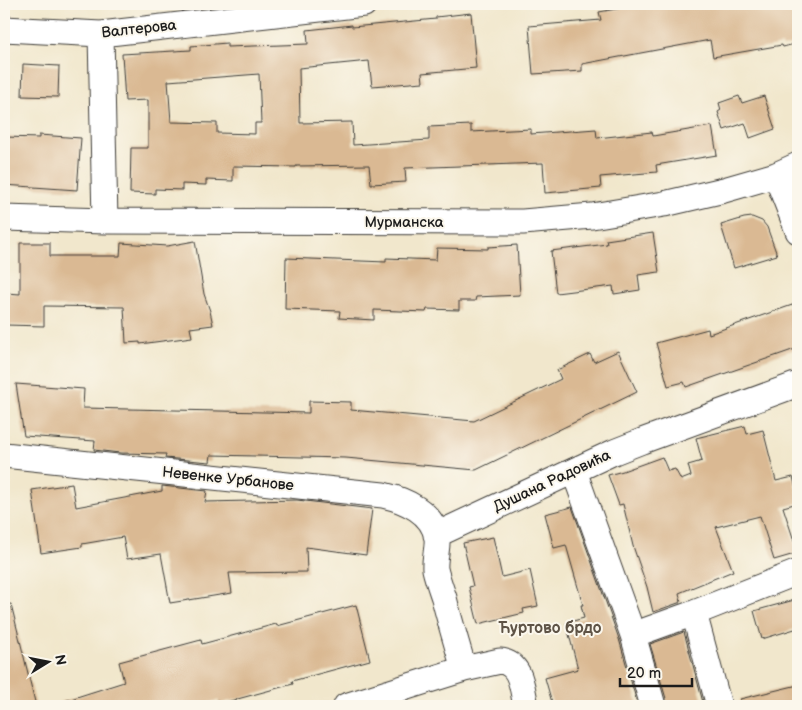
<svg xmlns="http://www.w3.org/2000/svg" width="802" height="710" viewBox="0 0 802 710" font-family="'Balsamiq Sans',sans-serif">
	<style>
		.building { fill: #dab993; fill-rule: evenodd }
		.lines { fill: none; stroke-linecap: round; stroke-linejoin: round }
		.minor-casing { stroke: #3c3a36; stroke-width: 27 }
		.minor { stroke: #fff; stroke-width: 25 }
		.labels { text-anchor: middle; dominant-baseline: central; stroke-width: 4; stroke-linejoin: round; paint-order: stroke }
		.street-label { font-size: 15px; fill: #1c1c1c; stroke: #fbf7ec }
		.neighbourhood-label { font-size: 16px; font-weight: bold; fill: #5e5346; stroke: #fbf7ec }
	</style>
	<rect width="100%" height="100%" fill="#fbf7ec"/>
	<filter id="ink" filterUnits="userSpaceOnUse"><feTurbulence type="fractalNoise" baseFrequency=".02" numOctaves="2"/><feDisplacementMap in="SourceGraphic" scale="10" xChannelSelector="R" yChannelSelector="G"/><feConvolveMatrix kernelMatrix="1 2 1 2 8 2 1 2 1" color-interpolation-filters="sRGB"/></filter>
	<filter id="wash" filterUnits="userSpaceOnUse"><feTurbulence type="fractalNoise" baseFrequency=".0096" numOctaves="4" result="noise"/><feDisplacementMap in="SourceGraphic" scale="20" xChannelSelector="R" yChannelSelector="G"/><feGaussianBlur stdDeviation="1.12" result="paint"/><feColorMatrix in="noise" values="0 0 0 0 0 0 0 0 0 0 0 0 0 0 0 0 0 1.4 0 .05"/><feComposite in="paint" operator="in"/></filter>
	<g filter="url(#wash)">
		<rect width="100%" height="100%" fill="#f1e7cc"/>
		<g id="blocks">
			<path class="building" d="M645,4H798V43L783,47L782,45L713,57L710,40L582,64V71L533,74L529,26L601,20L599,12Z
				M471,13L476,68L422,73L423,82L372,86L369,61L299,68L300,123L352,122L353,145L429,140V127L471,125V132L531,129V134L596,129L597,138L652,132L653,136L712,126L717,155L656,165L657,172L600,177L601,188L545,193L543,163L405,168L406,182L371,184L369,165L296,166V167L233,166V181L206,180V185L182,184V190L155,189V194L130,193L131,148H148V100L125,101L122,54L191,50V46L227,43V47L308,44L307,30L352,25V27L436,19V17ZM259,74L261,123H255V134L217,133V123L171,122L168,81Z
				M23,64L59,66L58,97L22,96Z
				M739,96L742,103L764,96L775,129L750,138L745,123L724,130L718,112L721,110L719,103Z
				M39,135L81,138L77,190L4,185V137L39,138Z
				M752,217L762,221L767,227L777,255L734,268L721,225L744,218Z
				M653,233L659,272L638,275L640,290L614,294L613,286L556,293L551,251L607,244L606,240Z
				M195,241L204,294L210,311L213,325L190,328L192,337L140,344V342L126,343L124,307L44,306V326L6,325V293L20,294V243H50V256H120L121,243L167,246Z
				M517,245L520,295L476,297L475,301H459V310L427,309L426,312L374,310V320L339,318L340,311L285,309L286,258L386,262V258L436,260L437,248L488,249V247Z
				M798,303V348L686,387L684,382L668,386L656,343L708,329L709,334Z
				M618,351L637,392L476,470L346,458L211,455L210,462L165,458L166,454L120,453L94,450L95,441L24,436L16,384L84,389L83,408L309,413V401L351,402V410L474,421L561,379L557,370L590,354L594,362Z
				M745,426L747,434L763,430L776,481L793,477L798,496V503L783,507L798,553L774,560L760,516L716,527L733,571L679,593L681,602L653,612L647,587L633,546L623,504L619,505L608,475L623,471L662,457L668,471L675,469L681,480L691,476L688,465L702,461L696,438Z
				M72,484L76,507L162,491V486L207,491L205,502L297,500L372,509L366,555L306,547L307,572L229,573L232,593L170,603L161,554L127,559L123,537L82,544V547L41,553L32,490Z
				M572,507L619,639L638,706H553L545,678L578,669L566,623L584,618L581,605H583L566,545L554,548L545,514Z
				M493,537L502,577L530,570L538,606L523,609L524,613L478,624L469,587L473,586L463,543Z
				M798,599V628L762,639L754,611Z
				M11,604L36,706H4V605Z
				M356,605L370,660L292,681L293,684L219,704L218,700L196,706H61V702L124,682L119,662L201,640L202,644L276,624L277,626Z
				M684,632L704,706H667V702L650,644Z
				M798,685V706H741L740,699Z"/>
		</g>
	</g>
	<g filter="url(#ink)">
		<use href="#blocks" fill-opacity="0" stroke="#3c3a36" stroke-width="1"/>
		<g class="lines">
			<g class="minor-casing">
				<path id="minor" d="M4,29L101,34L364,4
					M101,34L105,221
					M776,175L798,231
					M4,218L105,221L523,222L592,216L664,204L724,190L776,175L798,165
					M4,455L383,495C405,500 433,512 437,538C438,548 434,559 435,569C437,578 441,589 444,598C450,622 457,645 464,669
					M574,471L633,635L653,706
					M436,535L614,452L642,441L798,384
					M694,613L719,706
					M633,635L694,613L798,572
					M346,706L464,669L500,661C522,663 522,690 526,706"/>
			</g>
			<use href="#minor" class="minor"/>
		</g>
	</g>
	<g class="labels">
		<g class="street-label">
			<text transform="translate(139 29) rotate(-6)">Валтерова</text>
			<text x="404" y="222">Мурманска</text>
			<text transform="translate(228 479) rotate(6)">Невенке Урбанове</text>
			<text transform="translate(552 481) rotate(-25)">Душана Радовића</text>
		</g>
		<g class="neighbourhood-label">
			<text x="550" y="628">Ћуртово брдо</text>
		</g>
	</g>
	<rect width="802" height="710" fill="none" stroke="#fbf7ec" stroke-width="20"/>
	<g transform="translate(48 662) rotate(80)" stroke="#fbf7ec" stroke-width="4" paint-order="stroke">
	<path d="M0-4L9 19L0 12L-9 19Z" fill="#1c1c1c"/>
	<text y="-8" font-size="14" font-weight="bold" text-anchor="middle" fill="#1c1c1c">N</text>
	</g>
	<path d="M620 678v8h72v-8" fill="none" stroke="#1c1c1c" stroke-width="2.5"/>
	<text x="627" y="678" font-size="15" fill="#1c1c1c" stroke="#fbf7ec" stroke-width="4" paint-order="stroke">20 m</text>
</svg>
